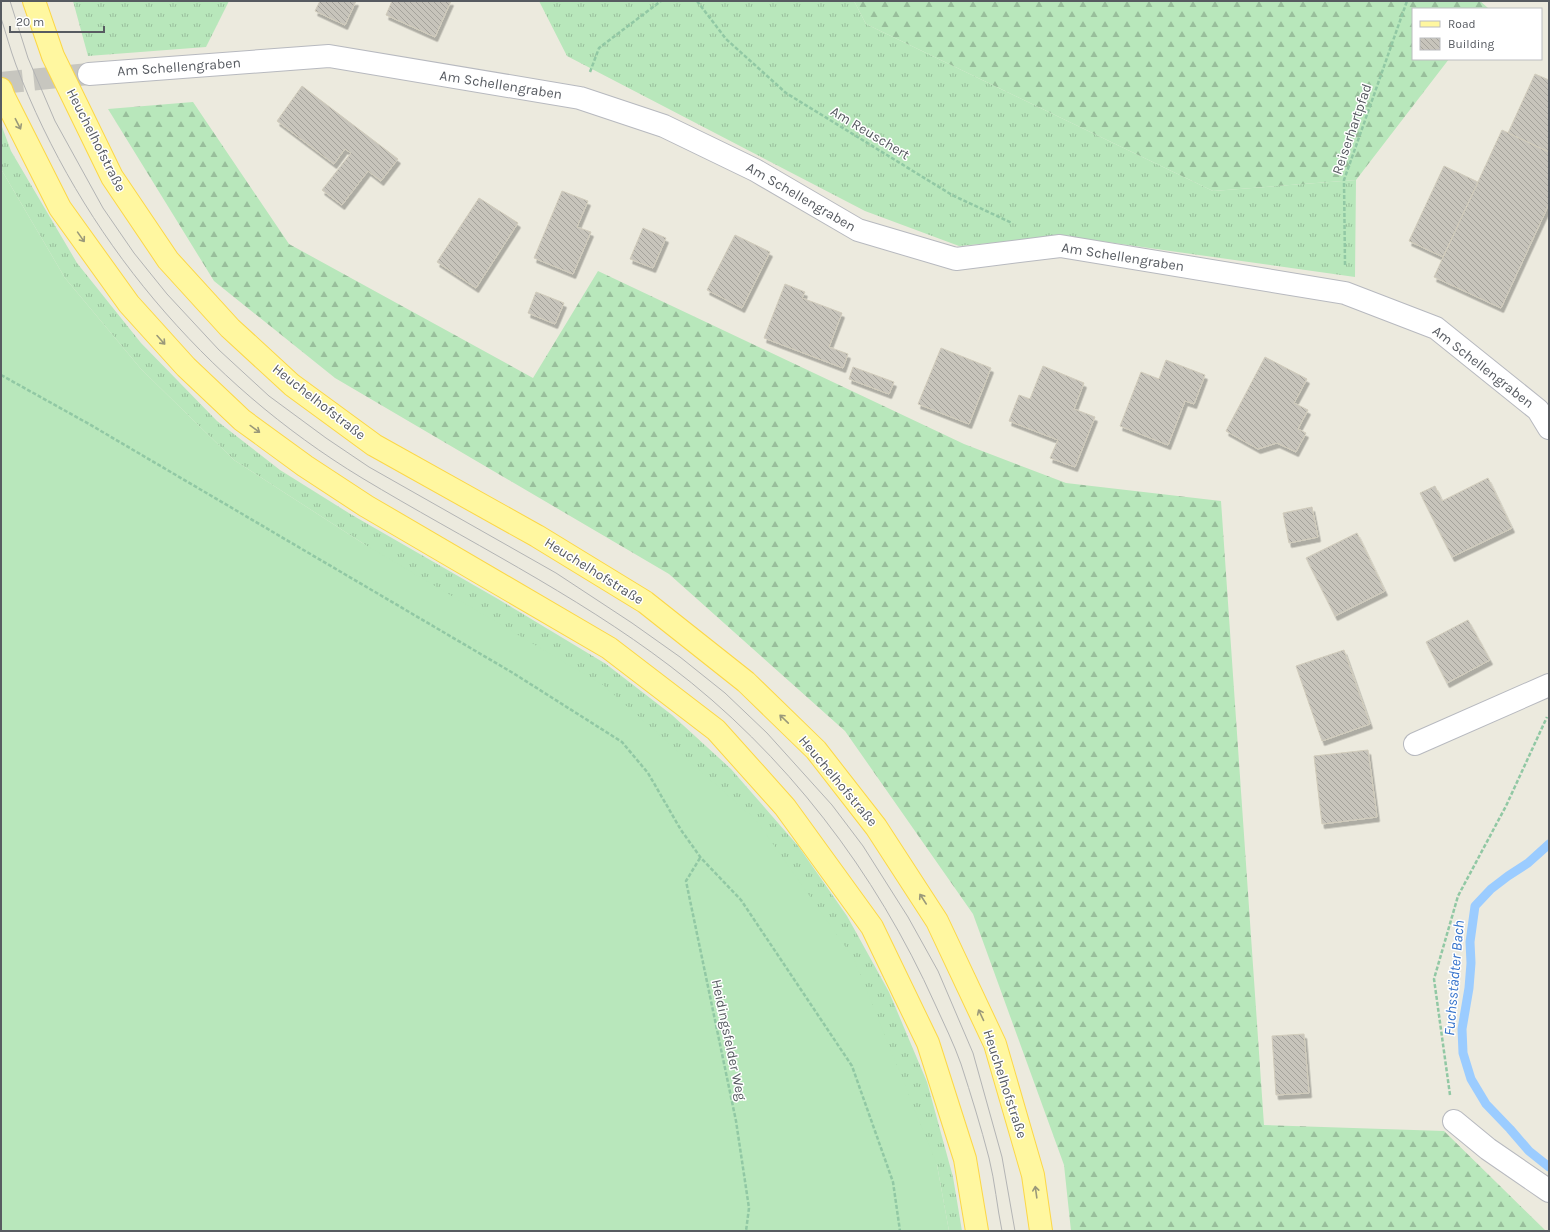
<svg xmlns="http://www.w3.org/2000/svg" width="1550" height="1232" viewBox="0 0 1550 1232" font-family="Karla,sans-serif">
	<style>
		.grass { fill: url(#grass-tufts) }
		.forest { fill: url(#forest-firs) }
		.garden { fill: #b8e7bb }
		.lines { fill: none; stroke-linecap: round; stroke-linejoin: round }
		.stream { stroke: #9bccff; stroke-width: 9 }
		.building { fill: url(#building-back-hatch); stroke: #d1ccbc; filter: url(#shadow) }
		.minor-tunnel { stroke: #c7c6bf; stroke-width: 22; stroke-dasharray: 22 11; stroke-linecap: butt }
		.minor-casing { stroke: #b7b9bf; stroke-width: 24 }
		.major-casing { stroke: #fcd747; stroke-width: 24 }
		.path { stroke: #91c8a4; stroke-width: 2.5; stroke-dasharray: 4 2; stroke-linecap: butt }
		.minor { stroke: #fff; stroke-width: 22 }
		.major { stroke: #fff7a0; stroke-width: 22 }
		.tram { stroke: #b3b4b4; stroke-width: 1 }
		.oneway { stroke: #9a997a }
		.labels { text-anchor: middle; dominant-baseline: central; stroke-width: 3; stroke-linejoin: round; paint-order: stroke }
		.street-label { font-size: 14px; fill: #575b61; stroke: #fff }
		.water-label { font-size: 15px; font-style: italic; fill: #3673cb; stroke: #fff }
	</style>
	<defs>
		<pattern id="grass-tufts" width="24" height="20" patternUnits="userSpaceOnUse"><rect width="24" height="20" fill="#b8e7bb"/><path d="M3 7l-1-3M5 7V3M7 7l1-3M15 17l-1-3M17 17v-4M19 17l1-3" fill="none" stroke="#98be9b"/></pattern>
		<pattern id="forest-firs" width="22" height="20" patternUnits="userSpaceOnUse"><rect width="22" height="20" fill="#b8e7bb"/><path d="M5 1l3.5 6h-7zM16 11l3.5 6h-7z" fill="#98be9b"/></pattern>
		<pattern id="building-back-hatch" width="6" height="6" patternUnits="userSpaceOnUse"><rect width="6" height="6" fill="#c7c4bb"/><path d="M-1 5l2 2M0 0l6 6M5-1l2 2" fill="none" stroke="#a4a29b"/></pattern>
		<filter id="shadow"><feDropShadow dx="2.5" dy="4.5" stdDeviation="0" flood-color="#0004"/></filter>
	</defs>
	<rect width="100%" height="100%" fill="#eceade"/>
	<path class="grass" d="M73,1H229L206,47L88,56Z
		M539,1H854L866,24L1213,191L1356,180L1355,277L1064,236L959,246L865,211L567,56Z
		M1,124L11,151L77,263L141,343L217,421L280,470L352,515L498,599L606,664L672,715L731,769L799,847L847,916L889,992L927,1082L953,1177L962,1231H949L937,1165L364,544L234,460L141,369L65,278L1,169Z"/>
	<path class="forest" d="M854,1H1480L1488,8L1413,9V59H1449L1356,180L1213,191L866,24Z
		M193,102L289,244L533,378L598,271L964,444L1066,483L1221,501L1264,1125L1444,1131L1546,1231H1071L1064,1165L973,914L845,731L669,574L335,378L214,281L108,109Z"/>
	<path class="garden" d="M1,169L65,278L141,369L234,460L364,544L603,685L756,820L854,959L937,1165L949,1231H1Z"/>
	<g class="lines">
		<path class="stream" d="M1549,844L1528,863L1508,876L1491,889L1475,906L1470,942L1471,963L1469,988L1462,1029L1463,1053L1471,1079L1486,1104L1510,1129L1529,1151L1549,1167"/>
	</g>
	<path class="building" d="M320,1H356L345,25L315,11Z
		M392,1H451L435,37L386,15Z
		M1535,74L1549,80V152L1508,133Z
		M302,86L398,159L381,181L368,171L342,205L322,190L351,153L345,149L334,164L277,121Z
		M1502,130L1549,152V204L1501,308L1434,277Z
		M1444,166L1478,182L1443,257L1409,241Z
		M562,191L588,201L577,227L591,232L573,274L534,258Z
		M479,198L518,223L476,288L437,262Z
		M643,228L666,238L653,268L630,259Z
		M735,235L770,252L742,308L707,290Z
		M785,284L805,292L802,298L842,313L829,347L848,354L843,368L764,338Z
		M536,292L564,303L555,324L528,313Z
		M941,348L991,368L969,424L918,404Z
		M1265,357L1307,379L1294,403L1308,410L1298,429L1306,433L1296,452L1277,443L1258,449L1226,431Z
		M1166,360L1205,375L1194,404L1185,401L1168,445L1120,426L1141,372L1159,379Z
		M1043,366L1084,383L1074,409L1095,417L1075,467L1050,458L1058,440L1009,421L1019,395L1030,399Z
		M853,367L894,382L889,394L849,379Z
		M1488,478L1512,528L1452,557L1420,493L1435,486L1442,501Z
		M1312,507L1318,537L1289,543L1283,513Z
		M1357,533L1385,591L1335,616L1306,558Z
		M1468,620L1490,660L1447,683L1426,642Z
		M1344,650L1370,724L1322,741L1296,666Z
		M1368,750L1377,817L1322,824L1314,756Z
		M1304,1034L1309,1093L1276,1095L1272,1036Z"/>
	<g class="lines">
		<path class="minor-tunnel" d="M1,83L89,74"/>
		<g class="minor-casing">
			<path id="minor" d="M89,74L329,56L580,98L664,126L755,170L858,230L956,259L1060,246L1345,293L1436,328L1538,410L1549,428
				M1415,744L1549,685
				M1454,1121L1488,1149L1549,1191"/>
		</g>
		<g class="major-casing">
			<path id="major" d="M34,1L53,56L112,177L168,260L230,328L292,385L374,445L537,536L645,602L746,682L816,750L876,827L937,921L995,1044L1033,1175L1041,1231
				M1,89L4,97L60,208L129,304L186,367L242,420L305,466L366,506L609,648L716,730L785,807L872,927L928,1043L965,1159L977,1231"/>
		</g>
		<path class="path" d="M697,1L726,39L786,93L952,195L1012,223
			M590,72L599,48L661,1
			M1345,265L1344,180L1407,1
			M1,375L89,424L513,673L622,742L648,773L681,830L701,858L741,900L852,1066L893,1182L900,1231
			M700,858L686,881L736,1121L749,1208L746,1231
			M1450,1095L1434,979L1458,896L1506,806L1547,717"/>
		<use href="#minor" class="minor"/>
		<use href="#major" class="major"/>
		<path class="tram" d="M10,1L28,58L55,121L103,208L134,253L167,294L219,350L269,396L326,438L369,467L556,573L632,623L680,657L725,693L767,733L832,805L863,846L908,917L938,971L973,1053L1002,1157L1015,1231
			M1,18C6,33 10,49 16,65C81,236 205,383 362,478C465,540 574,593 670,666C785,753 876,872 935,1004C944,1024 954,1044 961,1064C971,1095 981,1127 989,1158C995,1182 997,1207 1002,1231"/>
	</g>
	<defs><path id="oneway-shaft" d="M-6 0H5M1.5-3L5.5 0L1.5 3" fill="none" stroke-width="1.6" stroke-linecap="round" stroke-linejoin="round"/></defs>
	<g class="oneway">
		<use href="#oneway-shaft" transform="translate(18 124) rotate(63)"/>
		<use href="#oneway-shaft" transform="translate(81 237) rotate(55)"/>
		<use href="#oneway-shaft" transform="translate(161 340) rotate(48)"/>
		<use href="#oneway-shaft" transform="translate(255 429) rotate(36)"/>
		<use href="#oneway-shaft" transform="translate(784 719) rotate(-136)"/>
		<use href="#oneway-shaft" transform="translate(923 899) rotate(-123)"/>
		<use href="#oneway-shaft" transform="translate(981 1015) rotate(-115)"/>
		<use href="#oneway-shaft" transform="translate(1036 1192) rotate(-98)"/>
	</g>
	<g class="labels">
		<g class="street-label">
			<text transform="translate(179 67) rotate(-4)">Am Schellengraben</text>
			<text transform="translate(501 85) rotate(9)">Am Schellengraben</text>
			<text transform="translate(1352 129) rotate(-71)">Reiserhartpfad</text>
			<text transform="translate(870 133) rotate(31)">Am Reuschert</text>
			<text transform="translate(96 140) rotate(63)">Heuchelhofstraße</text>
			<text transform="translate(801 197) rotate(30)">Am Schellengraben</text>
			<text transform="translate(1123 257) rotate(9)">Am Schellengraben</text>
			<text transform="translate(1483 367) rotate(38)">Am Schellengraben</text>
			<text transform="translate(319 402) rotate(38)">Heuchelhofstraße</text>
			<text transform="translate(594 571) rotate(32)">Heuchelhofstraße</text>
			<text transform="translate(838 781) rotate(50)">Heuchelhofstraße</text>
			<text transform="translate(729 1040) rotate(78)">Heidingsfelder Weg</text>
			<text transform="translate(1005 1084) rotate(72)">Heuchelhofstraße</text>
		</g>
		<g class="water-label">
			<text transform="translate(1454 978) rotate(-85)">Fuchsstädter Bach</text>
		</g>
	</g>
	<rect width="1550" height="1232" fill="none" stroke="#575b61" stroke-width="4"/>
	<rect x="1412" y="8" width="130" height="52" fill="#ffffff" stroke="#bcbdc0"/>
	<rect x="1420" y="21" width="20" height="6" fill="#fff7a0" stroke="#bcbdc0"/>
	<text x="1448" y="28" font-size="12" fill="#575b61">Road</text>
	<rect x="1420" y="38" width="20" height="12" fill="url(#building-back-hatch)" stroke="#bcbdc0"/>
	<text x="1448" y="48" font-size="12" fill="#575b61">Building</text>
	<path d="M10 26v6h94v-6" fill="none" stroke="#575b61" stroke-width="2"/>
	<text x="16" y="26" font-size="12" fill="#575b61" stroke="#ffffff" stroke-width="3" paint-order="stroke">20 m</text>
</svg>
